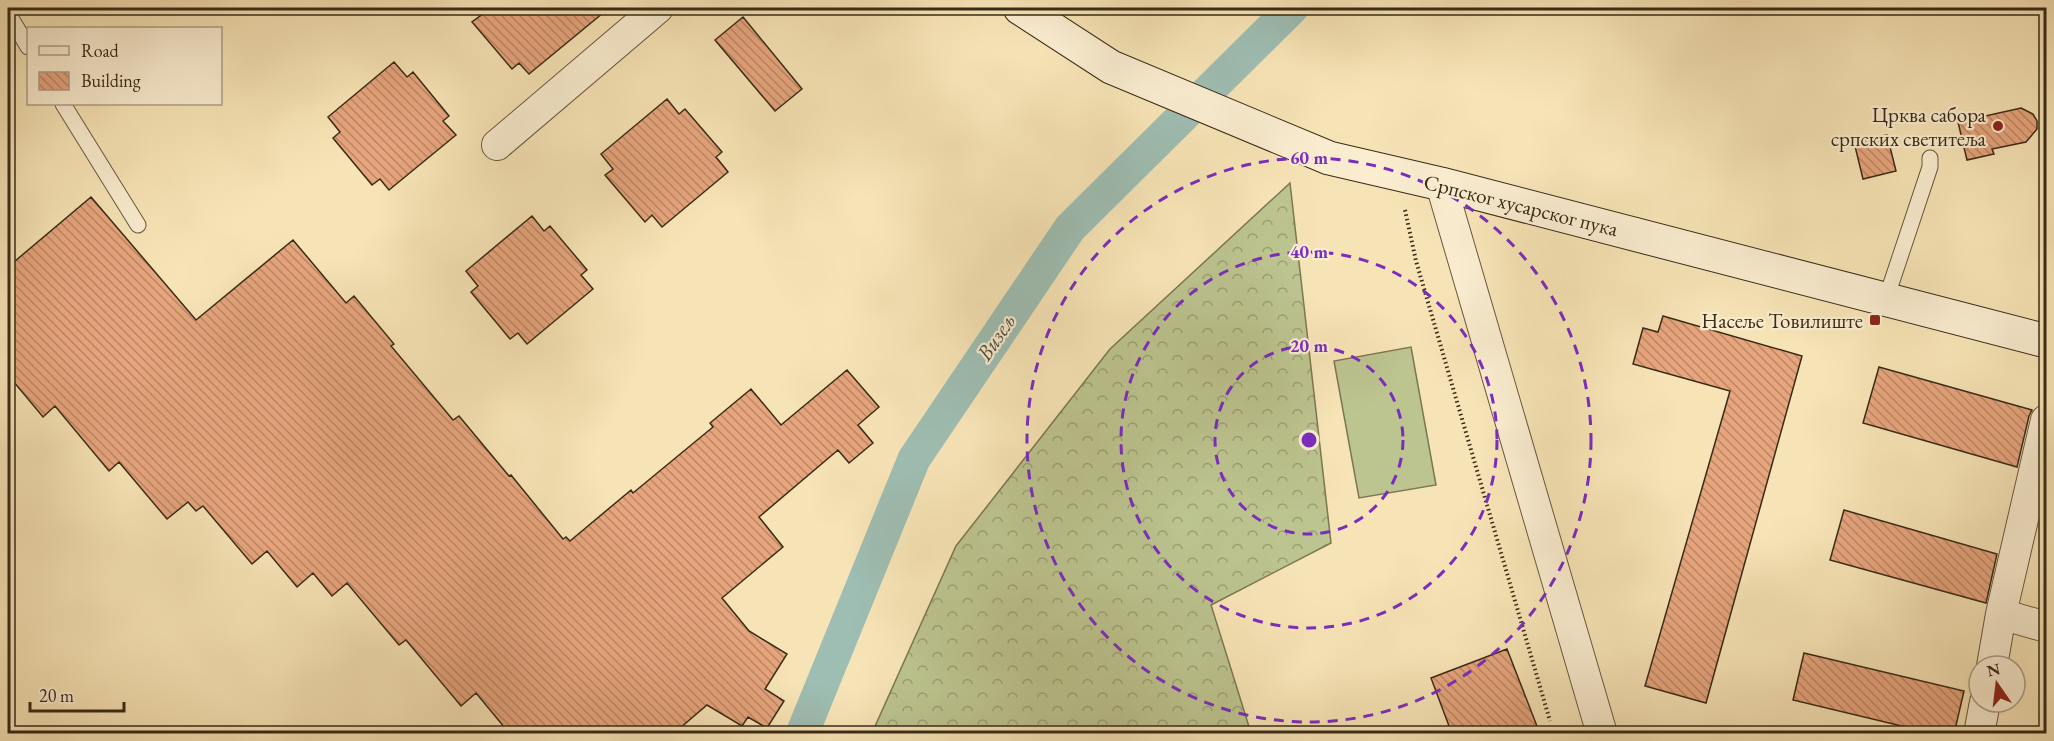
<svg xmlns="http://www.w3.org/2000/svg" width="2054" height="741" viewBox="0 0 2054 741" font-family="'EB Garamond',serif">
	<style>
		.forest { fill: url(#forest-crowns); stroke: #7a7753; stroke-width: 1.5 }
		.pitch { fill: #bcc48f; stroke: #7a7753; stroke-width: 1.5 }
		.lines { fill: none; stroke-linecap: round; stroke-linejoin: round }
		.canal { stroke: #9ebeb3; stroke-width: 33 }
		.building { fill: url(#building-back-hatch); stroke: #392a17; stroke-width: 1.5 }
		.lane-casing { stroke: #68583f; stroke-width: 17 }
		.street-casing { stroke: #68583f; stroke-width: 32 }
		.secondary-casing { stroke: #392a17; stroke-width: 35 }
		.path { stroke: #392a17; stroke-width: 4; stroke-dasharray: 1.5 3; stroke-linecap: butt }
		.lane { stroke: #faedd0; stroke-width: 15 }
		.street { stroke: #faedd0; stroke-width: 30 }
		.secondary { stroke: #faedd0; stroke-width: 33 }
		.ring { fill: none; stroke: #7b2cbf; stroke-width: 3; stroke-dasharray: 10 8 }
		.poi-dot { fill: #8f2418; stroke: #faedd0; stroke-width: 2 }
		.labels { text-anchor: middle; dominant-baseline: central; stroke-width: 4.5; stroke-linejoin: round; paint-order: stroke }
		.poi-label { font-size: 21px; fill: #392a17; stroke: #faedd0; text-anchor: end }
		.street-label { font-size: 21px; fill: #392a17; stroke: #faedd0 }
		.water-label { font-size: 22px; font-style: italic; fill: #524f3e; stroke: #faedd0 }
		.centre { fill: #7b2cbf; stroke: #faedd0; stroke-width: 3 }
		.ring-label { font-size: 18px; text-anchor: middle; font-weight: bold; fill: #7b2cbf; stroke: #faedd0; stroke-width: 4.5; stroke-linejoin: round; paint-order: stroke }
	</style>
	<defs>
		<pattern id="forest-crowns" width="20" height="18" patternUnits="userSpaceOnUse" patternTransform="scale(1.5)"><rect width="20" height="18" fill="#bcc48f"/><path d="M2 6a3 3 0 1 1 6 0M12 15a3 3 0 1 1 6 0" fill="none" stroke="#9a9f74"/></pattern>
		<pattern id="building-back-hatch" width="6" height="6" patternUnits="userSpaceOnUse" patternTransform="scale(1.5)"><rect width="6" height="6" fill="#e7a57d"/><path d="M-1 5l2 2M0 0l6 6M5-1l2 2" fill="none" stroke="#bc8765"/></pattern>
	</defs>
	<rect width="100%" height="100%" fill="#f7e4b6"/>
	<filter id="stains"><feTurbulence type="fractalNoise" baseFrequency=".00333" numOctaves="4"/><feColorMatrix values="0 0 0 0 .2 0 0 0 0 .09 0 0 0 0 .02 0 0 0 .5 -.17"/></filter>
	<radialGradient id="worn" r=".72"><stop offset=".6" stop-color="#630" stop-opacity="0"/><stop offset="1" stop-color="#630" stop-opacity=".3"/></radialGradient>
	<path class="forest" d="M1290,183L1331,543L1211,605L1251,733H872L956,546L1110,349Z"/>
	<path class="pitch" d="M1411,347L1436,485L1359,498L1334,361Z"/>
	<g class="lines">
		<path class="canal" d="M802,734L914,459L1070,228L1292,8"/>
	</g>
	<path class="building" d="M491,8H609L529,74L519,63L512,69L472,22Z
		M743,17L802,89L775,111L715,40Z
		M394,62L407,77L413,72L449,116L443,121L456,135L389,190L380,179L372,185L333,138L340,132L328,117Z
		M667,99L679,114L685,109L722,152L716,157L728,172L662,227L652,215L645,222L605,175L613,169L601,154Z
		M2021,108L2033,114L2037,121V129L2026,142L1992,149L1994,154L1967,160L1958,122Z
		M1887,135L1896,171L1863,179L1854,142Z
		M91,197L196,320L293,240L346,303L354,296L394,344L391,346L453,420L459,416L509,476L511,475L563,539L566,537L570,541L631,490L633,493L713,427L710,423L751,389L781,425L847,370L879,407L858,425L873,443L849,463L838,450L759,517L783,547L722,598L749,631L787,654L765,689L784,701L767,728L748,717L742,726L707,705L673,734H510L476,693L461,706L406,640L399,645L347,583L332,596L313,573L297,587L267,551L252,564L203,506L196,511L188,502L167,519L119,462L109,471L55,406L43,417L8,375V267Z
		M532,216L544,231L550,226L587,270L581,275L593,289L527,344L518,333L510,339L471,292L478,286L466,271Z
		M1663,316L1802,356L1706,703L1645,686L1730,391L1633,364L1643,328L1658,332Z
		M1879,367L2032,410L2029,416L2017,467L1863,423Z
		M1844,510L1997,554L1986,603L1830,560Z
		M1507,649L1540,734H1452L1431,678Z
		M1804,653L1964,691L1954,734H1935L1793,700Z"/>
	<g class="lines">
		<g class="lane-casing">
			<path id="lane" d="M8,13L28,47
				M63,104L138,225
				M1886,299L1930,167V158"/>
		</g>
		<g class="street-casing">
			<path id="street" d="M497,145L658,8
				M1441,184L1602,734
				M2001,614L2046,627
				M1992,666L2001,614L2046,420
				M1979,734L1985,702"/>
		</g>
		<g class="secondary-casing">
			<path id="secondary" d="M1020,8L1111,67L1329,158L1441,184L2046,341"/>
		</g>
		<path class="path" d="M1405,210L1416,261L1550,721"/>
		<use href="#lane" class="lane"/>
		<use href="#street" class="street"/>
		<use href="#secondary" class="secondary"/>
	</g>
	<g class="ring">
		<circle cx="1309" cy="440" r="94"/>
		<circle cx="1309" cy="440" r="188"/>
		<circle cx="1309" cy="440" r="282"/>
	</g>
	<g class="poi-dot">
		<circle cx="1998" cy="126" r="6"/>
		<rect x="1869" y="314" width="12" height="12" rx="3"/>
	</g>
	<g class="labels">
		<g class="poi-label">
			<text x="1986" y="114">Црква сабора<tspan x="1986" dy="24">српских светитеља</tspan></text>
			<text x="1863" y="320">Насеље Товилиште</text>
		</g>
		<g class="street-label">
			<text transform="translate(1521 205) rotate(14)">Српског хусарског пука</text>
		</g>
		<g class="water-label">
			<text transform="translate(996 337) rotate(-56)">Визељ</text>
		</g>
	</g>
	<circle cx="1309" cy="440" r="9" class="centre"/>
	<g class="ring-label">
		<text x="1309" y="164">60 m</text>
		<text x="1309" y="258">40 m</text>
		<text x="1309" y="352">20 m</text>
	</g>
	<rect width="2054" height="741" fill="none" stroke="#f7e4b6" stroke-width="30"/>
	<rect x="9" y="9" width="2036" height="723" fill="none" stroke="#392a17" stroke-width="3"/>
	<rect x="15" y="15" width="2024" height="711" fill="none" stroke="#392a17" stroke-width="1.5"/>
	<rect x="27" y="27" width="195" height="78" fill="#faedd0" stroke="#ad9f86" stroke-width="1.5"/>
	<rect x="39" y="46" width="30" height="9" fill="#faedd0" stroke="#ad9f86" stroke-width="1.5"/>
	<text x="81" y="57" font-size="18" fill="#392a17">Road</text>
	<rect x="39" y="72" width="30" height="18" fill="url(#building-back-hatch)" stroke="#ad9f86" stroke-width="1.5"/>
	<text x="81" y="87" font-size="18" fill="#392a17">Building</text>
	<g transform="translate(1997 684) rotate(346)"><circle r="28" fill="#faedd0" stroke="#ad9f86" stroke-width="1.5"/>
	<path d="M0-4.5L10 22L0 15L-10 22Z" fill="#8f2418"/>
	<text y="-9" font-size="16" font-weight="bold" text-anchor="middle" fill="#392a17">N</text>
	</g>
	<path d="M30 702v9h94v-9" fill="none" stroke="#392a17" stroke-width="3"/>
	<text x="39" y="702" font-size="18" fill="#392a17" stroke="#faedd0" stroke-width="4.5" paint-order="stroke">20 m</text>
	<rect width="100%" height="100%" filter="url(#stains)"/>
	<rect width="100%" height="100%" fill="url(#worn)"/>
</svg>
